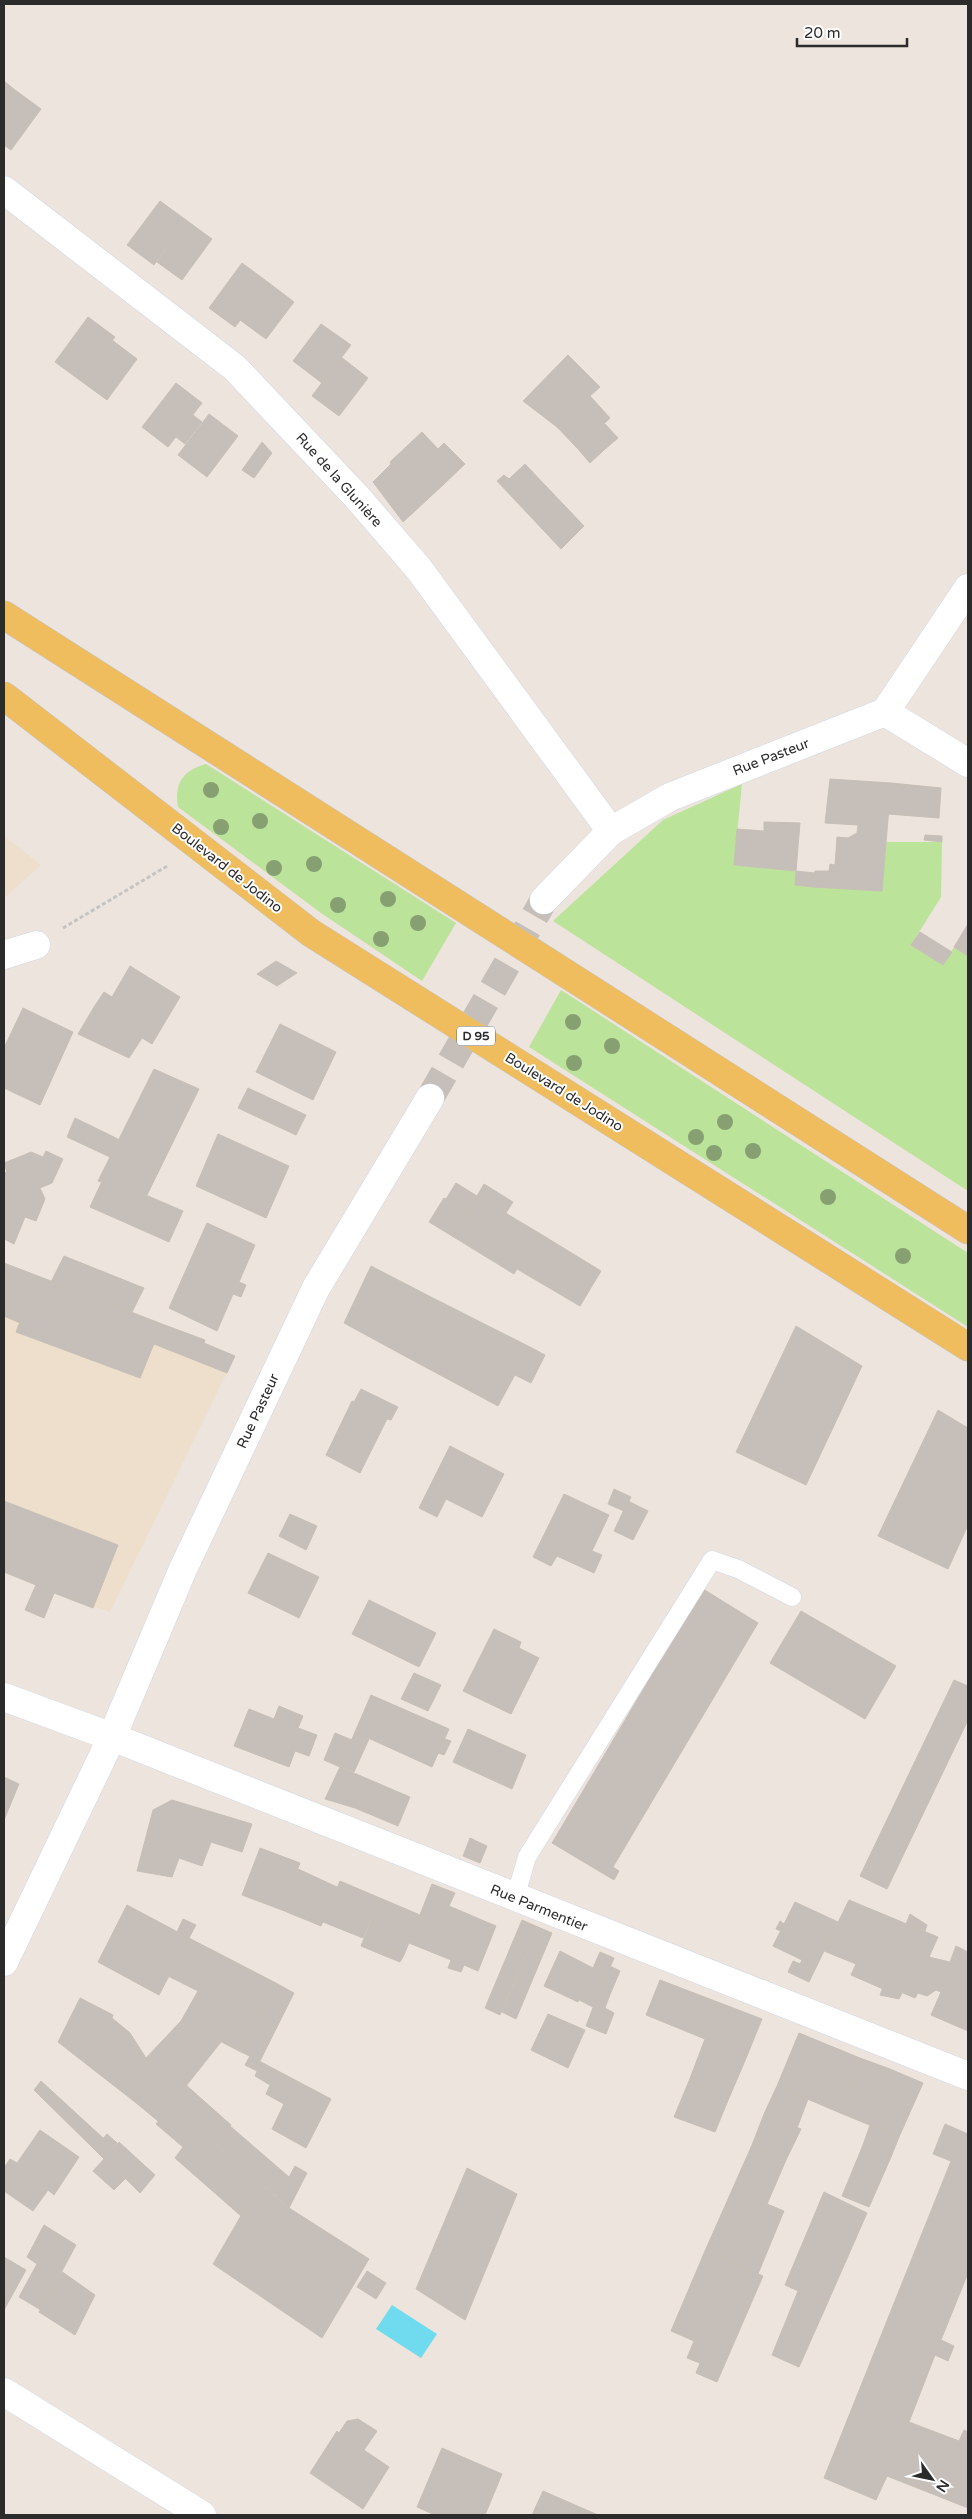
<svg xmlns="http://www.w3.org/2000/svg" width="972" height="2519" viewBox="0 0 972 2519" font-family="'Varela Round',sans-serif">
	<style>
		.education { fill: #eedfcc }
		.green { fill: #bbe399 }
		.water { fill: #70dbee }
		.building { fill: #c5beb9; stroke: #c8c0b6 }
		.lines { fill: none; stroke-linecap: round; stroke-linejoin: round }
		.tertiary-tunnel { stroke: #c6bfb9; stroke-width: 28; stroke-dasharray: 28 14; stroke-linecap: butt }
		.service-casing { stroke: #d2d7e3; stroke-width: 19 }
		.minor-casing { stroke: #d2d7e3; stroke-width: 29 }
		.tertiary-casing { stroke: #d2d7e3; stroke-width: 29 }
		.primary-casing { stroke: #c4c4c4; stroke-width: 29 }
		.path { stroke: #c4c4c4; stroke-width: 3; stroke-dasharray: 4 2.5; stroke-linecap: butt }
		.service { stroke: #fff; stroke-width: 18 }
		.minor { stroke: #fff; stroke-width: 28 }
		.tertiary { stroke: #fff; stroke-width: 28 }
		.primary { stroke: #f0bd5e; stroke-width: 28 }
		.tree { fill: #87a072 }
		.labels { text-anchor: middle; dominant-baseline: central; stroke-width: 4; stroke-linejoin: round; paint-order: stroke }
		.shield { fill: #fff; stroke: #6b6b6b; stroke-width: 1 }
		.shield-label { font-size: 12px; font-weight: bold; fill: #2b2b2b }
		.street-label { font-size: 14px; fill: #2b2b2b; stroke: #fff }
	</style>
	<rect width="100%" height="100%" fill="#ede4dd"/>
	<path class="education" d="M4,836L41,865L4,898Z
		M4,1263L205,1340L204,1343L235,1356L110,1612L55,1593L44,1618L25,1610L35,1585L4,1572Z"/>
	<path class="green" d="M206,764L456,923L422,981L321,913L178,807C174,784 183,770 206,764Z
		M742,784L734,865L796,871L795,885L881,891L886,842H942L941,897L911,945L943,965L954,947L968,956V1191L553,921L663,820Z
		M561,990L968,1253V1327L529,1047Z"/>
	<path class="water" d="M392,2305L437,2334L421,2358L376,2329Z"/>
	<path class="building" d="M4,81L15,90L4,106Z
		M15,90L41,109L11,150L4,145V106Z
		M160,201L186,220L154,265L127,245Z
		M186,220L212,239L182,280L157,262Z
		M242,263L269,283L235,327L209,308Z
		M269,283L294,302L266,339L240,320Z
		M88,317L115,337L81,381L55,362Z
		M321,324L351,345L322,383L293,361Z
		M112,340L137,359L107,400L81,381Z
		M568,355L600,387L590,396L610,418L578,449L557,427L523,401Z
		M341,357L368,378L339,416L312,396Z
		M176,383L202,403L168,447L142,427Z
		M209,414L238,436L207,477L178,455Z
		M193,415L202,422L185,444L176,437Z
		M605,424L618,438L604,450L591,436Z
		M422,432L438,449L444,443L465,464L443,485L407,448L391,464L390,462Z
		M591,436L604,450L590,463L578,449Z
		M262,442L272,453L254,478L242,470Z
		M407,448L424,465L408,481L391,464Z
		M391,464L408,481L424,465L443,485L403,522L373,482Z
		M525,464L584,526L561,549L497,481L504,475L509,479Z
		M830,779L891,783L882,891L813,887L815,871H829L830,864L835,865L837,837L848,838L857,833L858,825L825,823Z
		M891,783L941,788L939,818L888,814Z
		M764,822L800,823L796,871L734,865L737,829L764,831Z
		M925,835L942,836V842L924,840Z
		M796,871L815,873L813,887L795,885Z
		M968,924V956L954,947Z
		M920,932L952,952L943,965L911,945Z
		M276,961L297,973L277,986L257,974Z
		M130,966L138,971L110,1018L94,1007L104,992L112,997Z
		M138,971L180,997L152,1044L142,1038L129,1058L78,1034L94,1007L110,1018Z
		M23,1008L73,1032L40,1105L4,1088V1048Z
		M280,1024L336,1052L313,1100L256,1072Z
		M154,1069L199,1089L147,1195L104,1177L101,1182L98,1181Z
		M248,1088L306,1115L296,1135L238,1108Z
		M75,1118L118,1139L110,1157L67,1137Z
		M218,1134L289,1166L266,1218L196,1186Z
		M46,1151L63,1159L52,1183L40,1188L45,1199L36,1221L25,1217L14,1244L4,1239V1173L22,1166L19,1157L31,1152L43,1157Z
		M19,1157L22,1166L7,1172L4,1163Z
		M104,1177L183,1211L169,1242L90,1207Z
		M456,1183L477,1196L467,1212L446,1199Z
		M484,1184L513,1202L506,1213L477,1196Z
		M477,1196L539,1233L514,1274L452,1236Z
		M444,1198L467,1212L452,1236L429,1222Z
		M207,1223L255,1245L239,1282L246,1285L241,1297L233,1294L217,1331L169,1308Z
		M539,1233L601,1271L580,1306L517,1269Z
		M64,1256L144,1288L132,1312L51,1282Z
		M4,1263L38,1276L20,1323L4,1316Z
		M371,1266L431,1297L401,1354L344,1323Z
		M38,1276L162,1324L140,1378L16,1332Z
		M431,1297L530,1347L498,1406L401,1354Z
		M162,1324L205,1340L204,1343L235,1356L227,1373L154,1344Z
		M796,1326L862,1366L806,1485L736,1452Z
		M530,1347L545,1355L531,1383L515,1375Z
		M361,1389L398,1407L391,1420L387,1419L360,1473L326,1455L352,1401L354,1402Z
		M938,1410L968,1428V1525L948,1569L878,1536Z
		M450,1446L504,1474L482,1517L446,1499L437,1517L419,1508Z
		M614,1489L631,1497L624,1511L608,1504Z
		M564,1494L609,1515L592,1551L602,1555L594,1573L557,1556L551,1566L533,1557Z
		M4,1501L118,1545L93,1608L54,1593L44,1618L25,1610L36,1585L4,1572Z
		M628,1501L648,1511L633,1540L614,1531Z
		M290,1514L317,1526L306,1550L279,1536Z
		M268,1553L319,1577L299,1618L248,1593Z
		M703,1589L758,1623L613,1867L619,1871L614,1880L552,1843Z
		M369,1600L436,1633L419,1667L352,1634Z
		M801,1611L896,1666L865,1719L770,1663Z
		M494,1629L521,1642L519,1648L539,1658L511,1714L463,1691Z
		M414,1673L441,1685L428,1711L401,1699Z
		M954,1680L968,1686V1720L887,1889L860,1876Z
		M371,1695L449,1729L432,1767L355,1732Z
		M279,1706L303,1716L298,1728L317,1735L309,1756L295,1751L289,1767L234,1746L249,1709L274,1719Z
		M468,1729L526,1755L512,1789L453,1762Z
		M355,1732L369,1739L354,1772L340,1767Z
		M335,1733L352,1740L340,1767L324,1760Z
		M445,1739L451,1741L444,1755L438,1753Z
		M340,1767L410,1797L398,1826L355,1808L325,1799Z
		M4,1777L19,1784L16,1791L4,1787Z
		M4,1787L16,1791L4,1820Z
		M172,1800L252,1824L242,1852L211,1842L202,1866L179,1858L172,1877L137,1871L153,1810Z
		M470,1838L487,1846L480,1863L463,1856Z
		M260,1848L300,1863L282,1910L242,1895Z
		M298,1869L337,1887L321,1926L282,1910Z
		M340,1881L380,1898L363,1938L323,1922Z
		M432,1884L455,1893L449,1906L496,1926L478,1971L464,1965L461,1972L448,1968L451,1960L409,1943Z
		M380,1898L420,1915L404,1955L388,1948L385,1956L361,1946Z
		M849,1900L938,1937L929,1957L950,1962L953,1954L968,1960V2031L931,2015L941,1992L936,1990L927,1996L918,1993L915,1998L884,1985L883,1989L851,1975L856,1964L824,1951Z
		M795,1902L838,1922L809,1982L788,1972L793,1961L800,1964L802,1960L773,1946Z
		M127,1905L189,1938L159,1995L98,1962Z
		M910,1914L927,1925L925,1931L906,1924Z
		M183,1919L196,1925L189,1938L177,1932Z
		M522,1920L538,1927L500,2015L485,2008Z
		M780,1921L784,1924L781,1931L776,1929Z
		M538,1927L552,1933L516,2019L502,2012Z
		M189,1938L274,1982L239,2051L181,2021L198,1991L168,1976Z
		M956,1946L968,1952V1960L953,1954Z
		M388,1948L404,1955L400,1962L385,1956Z
		M560,1951L593,1968L600,1952L614,1958L600,1991L586,1984L578,2002L544,1986Z
		M610,1966L620,1971L609,1997L599,1992Z
		M660,1980L715,2001L700,2037L646,2015Z
		M274,1982L294,1993L260,2061L239,2051Z
		M586,1984L600,1991L593,2007L579,2000Z
		M884,1985L902,1993L899,1999L880,1995Z
		M599,1992L609,1997L605,2008L614,2013L606,2034L586,2026Z
		M80,1998L113,2015L112,2018L130,2033L146,2058L155,2077L135,2102L58,2042Z
		M715,2001L762,2019L747,2056L700,2037Z
		M548,2014L585,2030L568,2068L531,2050Z
		M181,2021L221,2042L178,2096L155,2077L146,2058Z
		M799,2033L860,2058L838,2112L777,2086Z
		M705,2039L747,2056L729,2098L689,2081Z
		M250,2056L261,2062L257,2071L245,2065Z
		M860,2058L890,2069L867,2124L838,2112Z
		M261,2062L331,2099L306,2148L272,2129L284,2104L266,2094L270,2085L255,2076Z
		M890,2069L923,2083L899,2137L867,2124Z
		M155,2077L178,2096L158,2121L135,2102Z
		M41,2081L103,2138L94,2149L34,2090Z
		M689,2081L729,2098L715,2132L674,2117Z
		M186,2085L231,2125L216,2145L170,2106Z
		M777,2086L808,2099L797,2128L764,2114Z
		M170,2106L260,2183L241,2216L175,2158L183,2147L156,2124Z
		M764,2114L801,2129L786,2160L752,2145Z
		M945,2124L968,2134V2273L941,2340L954,2346L948,2361L935,2355L909,2422L959,2441L964,2430L968,2432V2508L887,2476L876,2500L824,2478L951,2161L933,2154Z
		M870,2125L899,2137L891,2157L863,2145Z
		M230,2126L289,2177L278,2198L216,2145Z
		M40,2130L79,2157L54,2195L48,2190L33,2211L4,2191V2168L10,2159L17,2163Z
		M107,2134L117,2143L104,2159L94,2149Z
		M119,2142L143,2164L128,2181L104,2159Z
		M752,2145L786,2160L767,2204L784,2211L758,2274L705,2251Z
		M863,2145L891,2157L869,2207L842,2196Z
		M104,2159L125,2179L114,2190L93,2171Z
		M143,2164L155,2175L140,2193L128,2181Z
		M295,2166L307,2173L289,2208L278,2198Z
		M467,2168L517,2194L465,2320L416,2289Z
		M260,2183L286,2206L369,2259L322,2338L213,2264Z
		M824,2192L867,2213L827,2304L785,2285Z
		M44,2225L76,2245L41,2310L19,2297L37,2264L27,2257Z
		M705,2251L763,2276L717,2382L696,2373L700,2363L687,2358L694,2341L671,2331Z
		M4,2257L26,2270L4,2310Z
		M61,2271L95,2295L75,2335L39,2312Z
		M367,2271L386,2283L376,2299L357,2287Z
		M798,2291L827,2304L799,2367L772,2355Z
		M358,2419L377,2431L364,2450L389,2467L363,2509L310,2473L337,2431L339,2433L347,2421Z
		M442,2448L502,2474L485,2515H435L417,2507Z
		M543,2491L598,2515H532Z"/>
	<g class="lines">
		<path class="tertiary-tunnel" d="M430,1098L544,900"/>
		<g class="service-casing">
			<path id="service" d="M515,1898L527,1857L712,1560L738,1569L792,1597"/>
		</g>
		<g class="minor-casing">
			<path id="minor" d="M4,190L235,368L356,496L419,569L611,831
				M885,712L968,763
				M4,955L36,945
				M4,1962L112,1737L968,2076
				M4,2392L202,2515"/>
		</g>
		<g class="tertiary-casing">
			<path id="tertiary" d="M544,900L611,831L670,797L885,712L968,588
				M4,1697L112,1737L183,1569L316,1288L430,1098"/>
		</g>
		<g class="primary-casing">
			<path id="primary" d="M4,615L968,1230
				M4,696L311,933L968,1347"/>
		</g>
		<path class="path" d="M63,928L169,865"/>
		<use href="#service" class="service"/>
		<use href="#minor" class="minor"/>
		<use href="#tertiary" class="tertiary"/>
		<use href="#primary" class="primary"/>
	</g>
	<g class="tree">
		<circle cx="211" cy="790" r="8"/>
		<circle cx="260" cy="821" r="8"/>
		<circle cx="221" cy="827" r="8"/>
		<circle cx="314" cy="864" r="8"/>
		<circle cx="274" cy="868" r="8"/>
		<circle cx="388" cy="899" r="8"/>
		<circle cx="338" cy="905" r="8"/>
		<circle cx="418" cy="923" r="8"/>
		<circle cx="381" cy="939" r="8"/>
		<circle cx="573" cy="1022" r="8"/>
		<circle cx="612" cy="1046" r="8"/>
		<circle cx="574" cy="1063" r="8"/>
		<circle cx="725" cy="1122" r="8"/>
		<circle cx="696" cy="1137" r="8"/>
		<circle cx="753" cy="1151" r="8"/>
		<circle cx="714" cy="1153" r="8"/>
		<circle cx="828" cy="1197" r="8"/>
		<circle cx="903" cy="1256" r="8"/>
	</g>
	<g class="labels">
		<rect class="shield" x="457" y="1026.5" width="38" height="19" rx="4"/>
		<g class="shield-label">
			<text x="476" y="1036">D 95</text>
		</g>
		<g class="street-label">
			<text transform="translate(339 480) rotate(48)">Rue de la Glunière</text>
			<text transform="translate(771 757) rotate(-21)">Rue Pasteur</text>
			<text transform="translate(227 868) rotate(38)">Boulevard de Jodino</text>
			<text transform="translate(564 1092) rotate(32)">Boulevard de Jodino</text>
			<text transform="translate(258 1411) rotate(-65)">Rue Pasteur</text>
			<text transform="translate(539 1908) rotate(22)">Rue Parmentier</text>
		</g>
	</g>
	<rect width="972" height="2519" fill="none" stroke="#2b2b2b" stroke-width="10"/>
	<g transform="translate(932 2479) rotate(123)" stroke="#ffffff" stroke-width="4" paint-order="stroke">
	<path d="M0-4L9 19L0 12L-9 19Z" fill="#2b2b2b"/>
	<text y="-8" font-size="14" font-weight="bold" text-anchor="middle" fill="#2b2b2b">N</text>
	</g>
	<path d="M797 38v8h110v-8" fill="none" stroke="#2b2b2b" stroke-width="2.5"/>
	<text x="804" y="38" font-size="15" fill="#2b2b2b" stroke="#ffffff" stroke-width="4" paint-order="stroke">20 m</text>
</svg>
